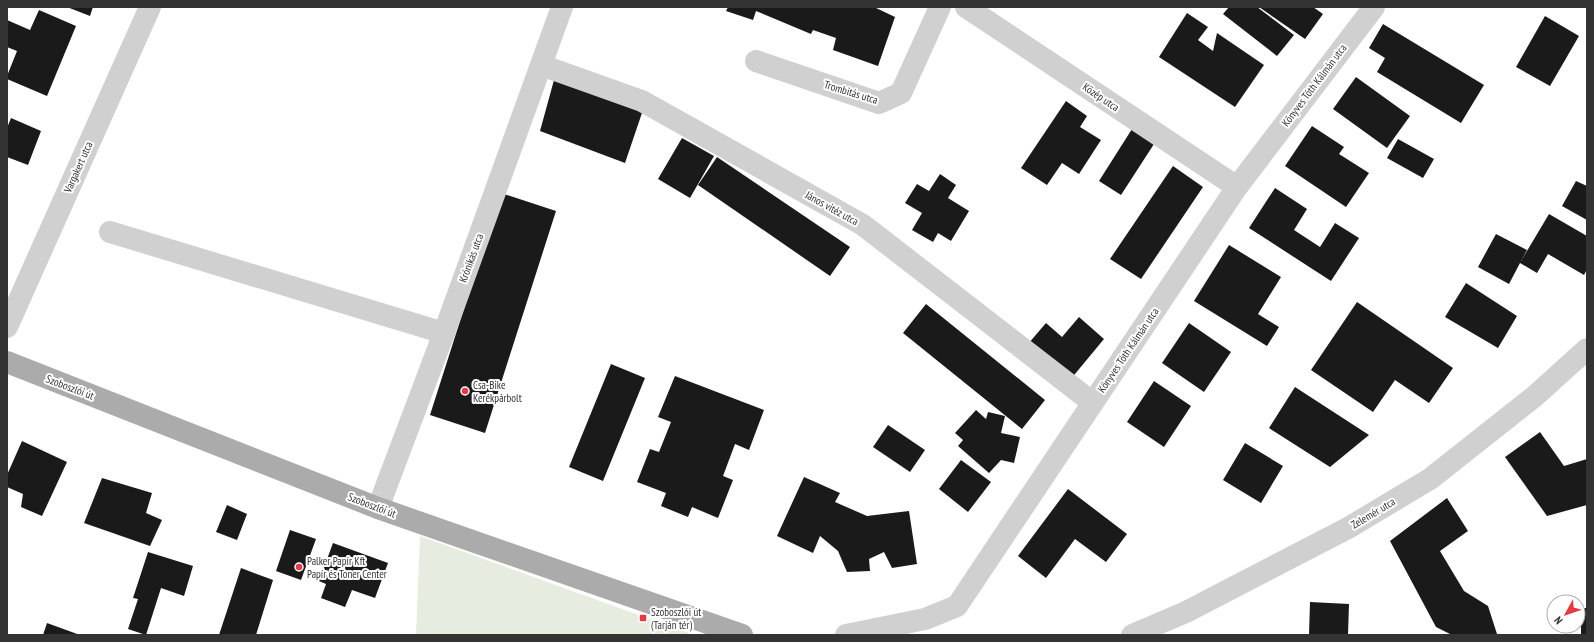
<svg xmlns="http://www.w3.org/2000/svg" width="1594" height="642" viewBox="0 0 1594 642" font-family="'PT Sans Narrow',sans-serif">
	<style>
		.green { fill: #e6ecdf }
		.building { fill: #1a1a1a }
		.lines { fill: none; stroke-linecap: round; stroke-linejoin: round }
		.minor { stroke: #d0d0d0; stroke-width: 22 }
		.primary { stroke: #ababab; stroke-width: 22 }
		.poi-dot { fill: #e63946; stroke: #fff; stroke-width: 1.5 }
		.labels { text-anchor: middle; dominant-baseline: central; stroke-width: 4; stroke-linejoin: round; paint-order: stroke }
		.street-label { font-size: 11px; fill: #333; stroke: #fff }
		.poi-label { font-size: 11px; fill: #333; stroke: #fff; text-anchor: start }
	</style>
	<rect width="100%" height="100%" fill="#fff"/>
	<path class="green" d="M420,536L694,635H416Z"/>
	<path class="building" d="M67,7H93L90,16Z
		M728,7H874L895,17L878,66L833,50L836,38L813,30L811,34L756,11L753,20L726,11Z
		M1229,7H1257L1294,35L1277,56L1223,14Z
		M1259,7H1313L1323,14L1305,39Z
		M39,10L76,26L47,96L7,79V76L17,51L7,47V20L30,30Z
		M1187,13L1208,27L1198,40L1213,51L1217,33L1264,65L1235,107L1159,57Z
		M1545,16L1579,36L1550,86L1516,67Z
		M1383,24L1484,85L1461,123L1377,72L1385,58L1369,48Z
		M1356,77L1410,116L1387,148L1333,109Z
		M554,80L644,107L625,163L540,131Z
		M1066,101L1087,116L1080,127L1101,140L1079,174L1062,163L1047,185L1021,168Z
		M11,118L41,131L28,165L7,157V128Z
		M1312,126L1344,147L1339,154L1369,173L1346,207L1285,166Z
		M1132,129L1154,144L1121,195L1099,181Z
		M682,138L714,156L690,198L658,179Z
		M1398,139L1434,159L1423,178L1387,158Z
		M717,157L850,247L830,276L698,185Z
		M1173,166L1203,187L1141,279L1110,259Z
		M940,174L956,185L948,198L969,211L951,241L938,233L933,242L912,230L922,213L905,203L917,184L929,191Z
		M1576,181L1587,186V220L1562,206Z
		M1275,188L1307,209L1294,230L1320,247L1335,223L1359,238L1331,281L1249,228Z
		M501,193L556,211L485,433L430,415Z
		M1549,214L1587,236V269L1584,275L1548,254L1537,273L1520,263L1509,284L1478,267L1496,234L1527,250L1521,261Z
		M1229,245L1281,277L1258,314L1279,327L1267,346L1194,301Z
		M1466,283L1517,316L1498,348L1445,317Z
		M1357,302L1453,368L1429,403L1395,380L1373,412L1311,370Z
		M926,304L1045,400L1022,429L903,333Z
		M1079,317L1104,339L1070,380L1028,344L1046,323L1062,337Z
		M1189,323L1231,352L1204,392L1162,363Z
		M611,364L645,378L603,481L569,467Z
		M675,376L764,410L749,450L735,444L723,476L733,480L718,518L692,507L688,517L661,506L666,493L637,482L650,449L659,452L671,422L658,417Z
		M1154,381L1191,406L1164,447L1127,422Z
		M1295,387L1369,435L1330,467L1269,428Z
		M976,410L986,419L988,412L1005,416L1001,433L1020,437L1014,463L1001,460L989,473L958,446L963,440L955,433Z
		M888,425L925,450L910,472L873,447Z
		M1540,432L1564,466L1587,459V505L1547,516L1505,457Z
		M22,441L67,462L42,516L21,507L23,494L7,487V475Z
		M1245,443L1283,466L1261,503L1223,480Z
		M961,460L991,482L968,512L939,489Z
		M804,477L840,493L835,502L867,516L909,511L917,564L892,568L884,552L869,559L870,571L847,572L838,551L820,536L813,553L777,536Z
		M102,478L152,493L146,513L162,520L150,546L84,523Z
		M1068,489L1127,534L1106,562L1075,539L1046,578L1018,556Z
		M1447,498L1468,531L1440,551L1464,591L1488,606L1497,634L1452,635L1436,627L1390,541Z
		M227,505L247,514L237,540L216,532Z
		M290,530L316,539L301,580L276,571Z
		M333,543L388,563L375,598L352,590L345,607L321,598L326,584L319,581Z
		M148,552L193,566L184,596L161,588L146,635L128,629L138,599L133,598Z
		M241,568L273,580L256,635H219Z
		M1310,602L1349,604L1348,635H1309Z
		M1581,608H1587V635H1581Z
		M47,623L80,635H43Z"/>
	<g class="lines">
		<path class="minor" d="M966,7L1237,187
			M756,61L879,103L901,93L940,7
			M541,65L642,101L863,225L1093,403
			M110,232L444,333
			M7,327L150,7
			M378,508L444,333L562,7
			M846,635L925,619L957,606L1237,187L1374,7
			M1132,635L1186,612L1348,528L1430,479L1535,396L1587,349"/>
		<path class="primary" d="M7,362L378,508L742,635"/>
	</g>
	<g class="poi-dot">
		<circle cx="465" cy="391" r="4"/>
		<circle cx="299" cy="567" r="4"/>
		<rect x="639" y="614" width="8" height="8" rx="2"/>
	</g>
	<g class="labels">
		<g class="street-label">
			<text transform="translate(1314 85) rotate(-53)">Könyves Tóth Kálmán utca</text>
			<text transform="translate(851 92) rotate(17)">Trombitás utca</text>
			<text transform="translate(1101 97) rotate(34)">Közép utca</text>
			<text transform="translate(78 167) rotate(-66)">Vargakert utca</text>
			<text transform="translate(832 208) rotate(29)">János vitéz utca</text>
			<text transform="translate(471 258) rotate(-70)">Krónikás utca</text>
			<text transform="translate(1128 350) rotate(-56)">Könyves Tóth Kálmán utca</text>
			<text transform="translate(70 387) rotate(21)">Szoboszlói út</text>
			<text transform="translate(372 505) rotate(21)">Szoboszlói út</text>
			<text transform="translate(1373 513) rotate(-31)">Zelemér utca</text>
		</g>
		<g class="poi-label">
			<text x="473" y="385">Csa-Bike<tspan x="473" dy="13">Kerékpárbolt</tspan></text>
			<text x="307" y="561">Palker Papír Kft<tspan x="307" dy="13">Papír és Toner Center</tspan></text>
			<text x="651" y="612">Szoboszlói út<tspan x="651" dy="13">(Tarján tér)</tspan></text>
		</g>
	</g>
	<rect width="1594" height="642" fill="none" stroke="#333333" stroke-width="16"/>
	<g transform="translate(1566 614) rotate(230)"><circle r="19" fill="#ffffff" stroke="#adadad"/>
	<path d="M0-3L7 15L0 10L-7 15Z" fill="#e63946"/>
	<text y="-6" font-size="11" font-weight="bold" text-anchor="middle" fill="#333333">N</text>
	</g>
</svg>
